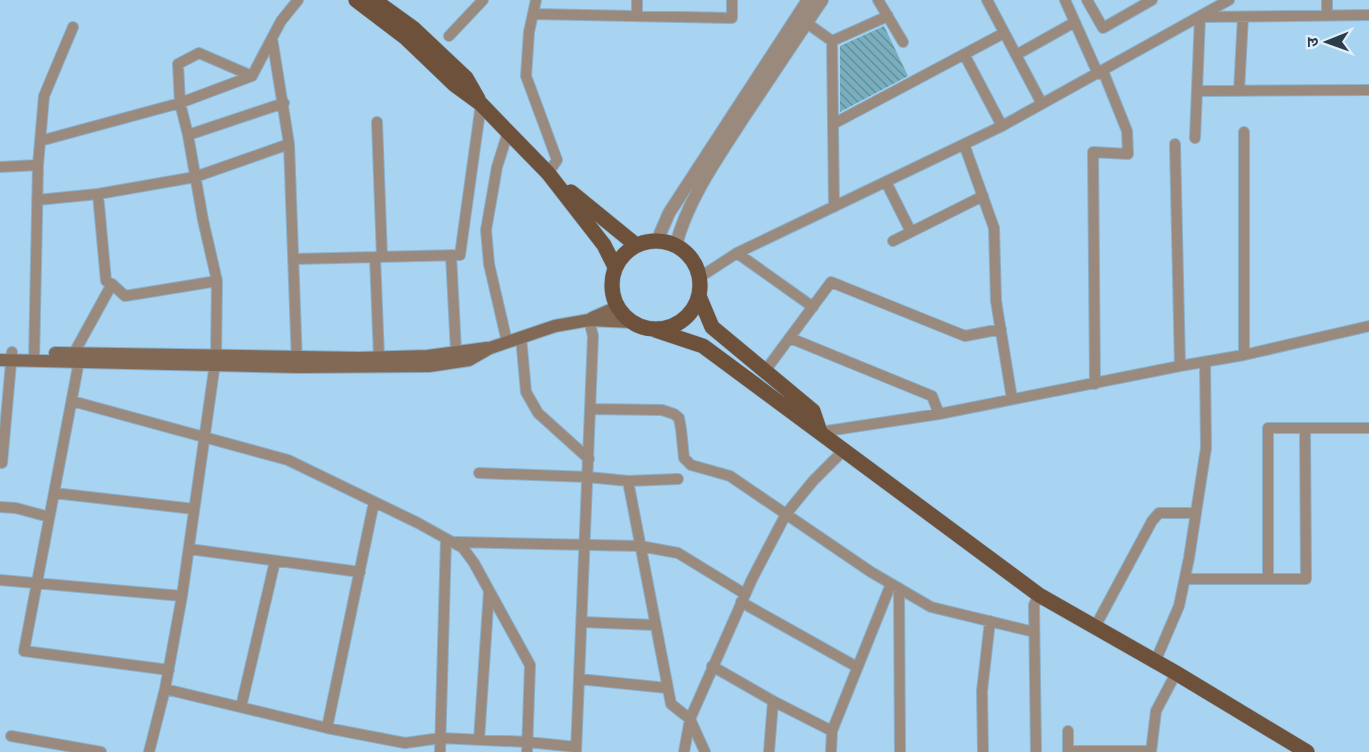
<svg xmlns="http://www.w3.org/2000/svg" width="1369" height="752" viewBox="0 0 1369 752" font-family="Raleway,'Noto Sans Devanagari',sans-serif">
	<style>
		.building { fill: url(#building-back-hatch) }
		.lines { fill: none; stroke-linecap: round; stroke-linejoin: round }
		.minor-casing { stroke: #8aafc9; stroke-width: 12 }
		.tertiary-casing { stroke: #8aafc9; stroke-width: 14 }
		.secondary-casing { stroke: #8aafc9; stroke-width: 14 }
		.primary-casing { stroke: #8aafc9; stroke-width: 16 }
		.minor { stroke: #9a897d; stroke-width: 10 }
		.tertiary { stroke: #9a897d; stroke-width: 12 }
		.secondary { stroke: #816956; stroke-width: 12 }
		.primary { stroke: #6e513b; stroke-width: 15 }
	</style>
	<defs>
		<pattern id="building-back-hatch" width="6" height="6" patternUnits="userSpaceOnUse" patternTransform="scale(1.5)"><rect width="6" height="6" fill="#79aebf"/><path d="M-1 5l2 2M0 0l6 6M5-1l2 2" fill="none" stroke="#638f9d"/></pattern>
	</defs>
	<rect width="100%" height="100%" fill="#a8d3f1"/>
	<path class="building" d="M884,26L908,76L840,112V46Z"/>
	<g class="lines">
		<g class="minor-casing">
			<path id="minor" d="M536,0L529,32L526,76L557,160L548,173
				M878,0L903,42
				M987,0L1042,104
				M1065,0L1098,74
				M1087,0L1103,28L1152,0
				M1327,0V16
				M533,14L732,18V0
				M637,16V0
				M801,19L832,41L834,207
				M449,36L483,0
				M272,38L289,144L297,363
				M832,41L888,16
				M964,54L1002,126
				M1016,55L1075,22
				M1197,91L1369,90
				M1239,91L1243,17
				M377,122L382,257
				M833,124L1004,33
				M188,135L284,103
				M1195,138L1200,17L1369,15
				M40,141L180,103L252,76L281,21L298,0
				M964,144L994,228L996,301L1012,399
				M1175,144L1180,366
				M0,167L38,165
				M886,182L911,232
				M37,200L98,194L195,177L289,144
				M893,241L983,196
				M737,253L813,307
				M451,255L456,351
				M375,257L379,357
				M294,259L460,255L481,104
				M700,277L737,253L1002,126L1229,0
				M112,284L125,296L217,281
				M521,337L526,392L538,413L589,459
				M790,338L932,396L939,414
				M507,342L489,264L486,230L497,167L508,132
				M74,353L112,284L106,281L98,194
				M1244,355V132
				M80,356L24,651L169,670
				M34,361L38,165L44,96L73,27
				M765,371L831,282L965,336L1001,329
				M1095,384L1093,152L1128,154L1127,131L1103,71
				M72,401L288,460L418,523L463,548L474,563L530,665L527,752
				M590,409L662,410L674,414L679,418L681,429L684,458L691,465L730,476L871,572L931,607L1034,632
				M820,432L939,414L1180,366L1244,355L1369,326
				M2,463L12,352
				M479,473L588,477L628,481L678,479
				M628,481L671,704L690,719L705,752
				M54,493L194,509
				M0,507L16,508L49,517
				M456,542L640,546L678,553L745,594
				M189,549L360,572
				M1185,579H1306L1305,428
				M1268,579V428H1369
				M0,580L182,596
				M899,588L900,752
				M741,602L857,667
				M582,622L655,625
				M1095,627L1152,521L1159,513H1196
				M1155,662L1179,606L1189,558L1206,448L1205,362
				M712,666L773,701L832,731
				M579,679L667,688
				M165,689L327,728L405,743L441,738L528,742L576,747
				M241,707L275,561
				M327,728L374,502
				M1068,731V752
				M11,736L101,752
				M479,740L489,591
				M1068,751H1151
				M149,752L165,689L182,596L216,356L217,281L203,220L188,135L180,103L178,64L199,53L252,76
				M440,752L446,539
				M576,752L593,336L589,320
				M684,752L690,719L752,579L786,514L813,481L843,451
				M769,752L773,701
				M831,752L832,731L891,584
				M983,752L982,691L990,621
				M1036,752L1034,605L1039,595
				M1151,752L1156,711L1176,673"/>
		</g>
		<g class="tertiary-casing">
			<path id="tertiary" d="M657,241L669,213L808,0
				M676,245C688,198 719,156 745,115C771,77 796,38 822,0"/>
		</g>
		<g class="secondary-casing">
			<path id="secondary" d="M592,318L617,307
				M55,353L359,358L428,356L487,348
				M0,360L298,367L429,366L469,360L490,348L555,326L589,320L632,322"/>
		</g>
		<g class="primary-casing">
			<path id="primary" d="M356,0L406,38L455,85L481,104L508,132L548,173L604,245L615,267
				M374,0L413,28L466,78L478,99
				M571,192L636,245
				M612 285a44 44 0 1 1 88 0a44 44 0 1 1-88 0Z
				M699,296L712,327L813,411L820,432
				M655,330L703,346L1039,595L1176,673L1307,752"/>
		</g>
		<use href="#minor" class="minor"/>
		<use href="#tertiary" class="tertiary"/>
		<use href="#secondary" class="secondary"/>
		<use href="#primary" class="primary"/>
	</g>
	<g transform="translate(1327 42) rotate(269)" stroke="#dff0fc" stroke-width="4.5" paint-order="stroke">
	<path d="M0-4.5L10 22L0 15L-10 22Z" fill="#2c3d49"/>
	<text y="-9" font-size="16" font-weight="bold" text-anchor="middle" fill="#2c3d49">उ</text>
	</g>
</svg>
